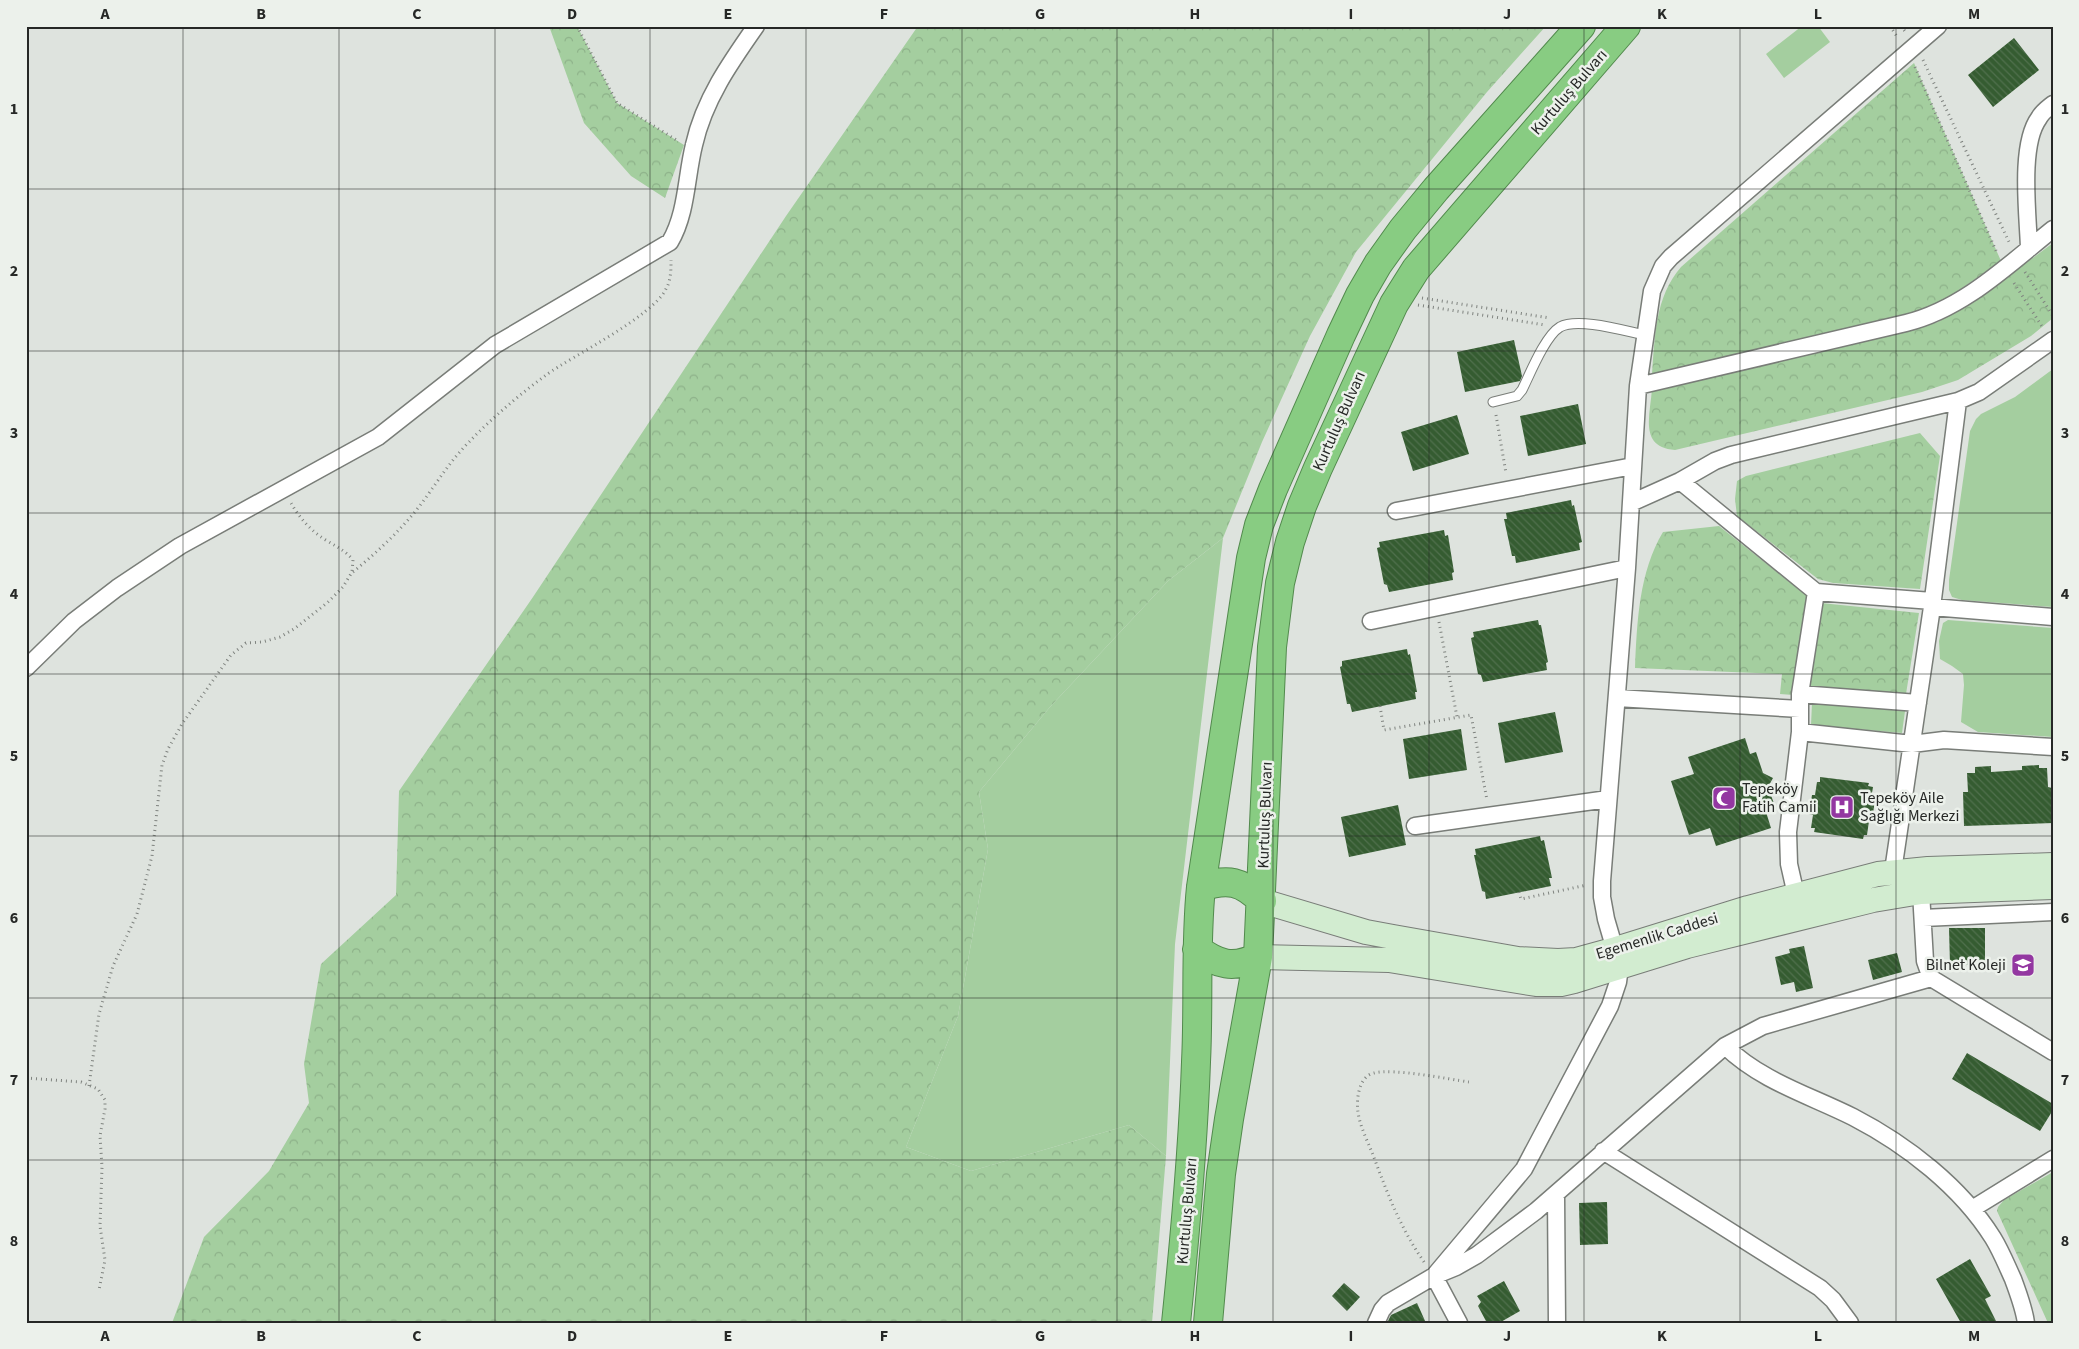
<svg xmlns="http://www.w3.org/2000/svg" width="2079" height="1349" viewBox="0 0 2079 1349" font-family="'Source Sans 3',sans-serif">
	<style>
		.green { fill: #a4ce9f }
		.forest { fill: url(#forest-crowns) }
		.building { fill: url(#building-back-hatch) }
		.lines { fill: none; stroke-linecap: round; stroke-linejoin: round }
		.service-casing { stroke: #797d78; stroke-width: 11 }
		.minor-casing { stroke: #797d78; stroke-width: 19 }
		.secondary-casing { stroke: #797d78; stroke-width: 26 }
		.trunk-casing { stroke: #528a4d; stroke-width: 30 }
		.path { stroke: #7f837f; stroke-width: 3; stroke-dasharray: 1 4; stroke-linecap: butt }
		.service { stroke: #fff; stroke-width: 9 }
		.minor { stroke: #fff; stroke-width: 16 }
		.secondary { stroke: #d2ecd0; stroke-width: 24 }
		.trunk { stroke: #88cc82; stroke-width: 28 }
		.grid { fill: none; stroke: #262826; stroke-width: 1; stroke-opacity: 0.55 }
		.labels { text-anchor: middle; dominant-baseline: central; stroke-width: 5; stroke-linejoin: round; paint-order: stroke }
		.street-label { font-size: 16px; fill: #262826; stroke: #ecf1eb }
		.poi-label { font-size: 16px; fill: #262826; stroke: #ecf1eb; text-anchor: start }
		.neatline { fill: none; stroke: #262826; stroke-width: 2 }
		.grid-label { font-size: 16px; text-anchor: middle; font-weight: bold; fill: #262826 }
	</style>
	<defs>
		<pattern id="forest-crowns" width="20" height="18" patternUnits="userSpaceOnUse" patternTransform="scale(1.25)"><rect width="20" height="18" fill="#a4ce9f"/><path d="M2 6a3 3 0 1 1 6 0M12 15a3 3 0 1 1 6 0" fill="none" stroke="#8db189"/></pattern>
		<pattern id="building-back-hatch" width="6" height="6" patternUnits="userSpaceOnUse" patternTransform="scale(1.25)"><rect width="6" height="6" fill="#355c31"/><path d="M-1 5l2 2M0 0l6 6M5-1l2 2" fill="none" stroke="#50704d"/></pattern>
	</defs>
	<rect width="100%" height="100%" fill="#dee3de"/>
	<path class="green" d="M1802,26H1818L1830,42L1784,78L1766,54Z
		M2053,369V607L1962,600L1952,597L1949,590V580L1970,431L1976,419L1981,414L2015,397Z
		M1223,538L1175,944L1166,1156L1129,1125L971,1171L906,1147L958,1016L988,849L979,792L1050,707L1168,581Z
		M1948,620L2053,628V737L1978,732L1961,722L1964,685L1963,674L1952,666L1940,659L1939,641L1943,623Z
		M1812,703L1905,711L1902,733L1811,725Z"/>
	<path class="forest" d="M549,26H577L617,103L684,145L665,198L631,176L584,123Z
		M918,26H1546L1487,92L1356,252L1310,336L1262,442L1223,538L1168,581L1050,707L979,792L988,849L958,1016L906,1147L971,1171L1129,1125L1166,1156L1152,1323H172L204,1237L269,1171L309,1103L304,1064L321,964L396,895L399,791L533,597L786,216Z
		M1914,63L2001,261L1938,305L1923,312L1652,375C1655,336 1655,297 1681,267Z
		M2053,243V318L2031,336L1958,380L1922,392L1675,450C1639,447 1650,416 1652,389L1938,322L1983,295Z
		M1920,433L1940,456L1920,589L1833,583L1818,579L1737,516L1735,499L1737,481L1746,476Z
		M1719,526L1807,596L1793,695L1780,694L1782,674L1635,668C1637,622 1639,572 1663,532Z
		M1821,603L1919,613L1906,694L1809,686Z
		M2053,1172V1323H2048L1997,1211L1998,1207L2004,1200Z"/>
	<path class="building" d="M2014,38L2039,70L1993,107L1968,75Z
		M1514,340L1522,376L1520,381L1465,392L1457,352Z
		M1578,404L1586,444L1528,456L1520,416Z
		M1457,415L1469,454L1413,471L1401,432Z
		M1571,500L1572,506L1574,505L1582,542L1579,543L1580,550L1516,563L1515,556H1512L1504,519H1507L1506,513Z
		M1444,530L1445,536L1448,535L1454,572L1452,573L1453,580L1389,592L1387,585L1384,584L1377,548L1380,547L1379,542Z
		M1538,620L1539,625H1541L1548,662L1546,663L1547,670L1483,682L1481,675L1478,674L1471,638L1474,637L1473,632Z
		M1407,649L1408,655L1410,654L1417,692H1415L1416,699L1352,712L1350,704H1347L1340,667L1342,666V661Z
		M1555,712L1563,752L1505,763L1498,723Z
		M1461,729L1467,770L1409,779L1403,739Z
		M1745,738L1750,754L1756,752L1763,773L1773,778L1768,787L1776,809L1766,812L1771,828L1716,846L1710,828L1689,835L1671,781L1694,774L1688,757Z
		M2039,765V768H2047L2048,787L2052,788L2053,823L1964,826L1963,792H1968L1967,773H1975V767L1991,766V772L2022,770V766Z
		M1820,777L1869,783L1868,786L1873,787L1871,799L1875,800L1872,821H1869L1867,835H1864L1863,839L1814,832L1815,828H1811L1813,815L1809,814L1812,795H1815L1817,782H1820Z
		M1398,805L1406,845L1349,857L1341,817Z
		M1540,836L1541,841L1544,840L1552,878H1549L1551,886L1486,899L1485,892L1482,891L1474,855H1476L1475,849Z
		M1949,928H1985V965H1950Z
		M1804,946L1813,988L1796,992L1794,982L1781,985L1775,957L1790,953L1789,949Z
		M1897,953L1902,972L1873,980L1868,960Z
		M1967,1053L2053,1104V1110L2040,1131L1952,1079Z
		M1607,1202L1608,1244L1580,1245L1579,1203Z
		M1970,1259L1991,1296L1985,1299L1997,1323H1961L1936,1279Z
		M1504,1281L1520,1311L1499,1323H1487L1478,1306L1481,1302L1477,1296Z
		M1344,1283L1360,1297L1347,1311L1332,1296Z
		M1417,1303L1426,1323H1387L1391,1315Z"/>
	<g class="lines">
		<g class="service-casing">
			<path id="service" d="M1493,402L1517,396L1522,390C1530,374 1545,336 1560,327C1578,317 1625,331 1645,335"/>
		</g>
		<g class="minor-casing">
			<path id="minor" d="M2029,248C2028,215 2019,145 2039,118C2042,112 2048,108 2053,104
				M1638,386L1906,323C1963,309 2008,265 2053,229
				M1680,481L1816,592L1932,601
				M1631,503L1680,481L1715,461L1731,455L1958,401L1979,392L2053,340
				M1396,511L1633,466
				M1932,607L2053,617
				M1371,621L1627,568
				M26,668L74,621L117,588L180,546L378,437L495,345L670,242C687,213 686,177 694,145C704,100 730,63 756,26
				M1800,694L1918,703
				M1617,698L1800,709
				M1800,732L1912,744L1944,740L2053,747
				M1415,826L1608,799
				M1893,871L1932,607L1958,401
				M1921,892L1925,961L1931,978L2053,1052
				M1796,895L1789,864L1788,832L1800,732V694L1816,592
				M1923,918L2053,912
				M1725,1046C1761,1081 1809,1095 1853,1117C1907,1145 1961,1187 1993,1238C2001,1251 2007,1266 2013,1279C2018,1293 2024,1308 2026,1323
				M1603,1151L1820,1288L1833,1300L1850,1323
				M1556,1194L1557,1323
				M1972,1209L2053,1159
				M1376,1323L1382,1310L1388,1303L1434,1276L1456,1267L1477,1255L1536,1211L1725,1046L1763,1026L1931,978
				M1459,1323L1434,1276L1524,1169L1610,1006L1618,982L1620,967L1606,919L1602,897V881L1627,568L1638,386L1652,291L1663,266L1671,257L1938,26"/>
		</g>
		<g class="secondary-casing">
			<path id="secondary" d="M1262,901L1366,932L1393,937L1518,959L1558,961L1576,960L1616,949L1748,908L1878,874L1928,869L2053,865
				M1258,957L1389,960L1536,984H1561L1574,981L1687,946L1873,900L1921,892L2053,887"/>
		</g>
		<g class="trunk-casing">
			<path id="trunk" d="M1201,887C1228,878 1242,881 1262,901
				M1197,949C1218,965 1233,969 1258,957
				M1176,1323C1185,1236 1193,1149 1196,1062C1199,1003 1195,945 1201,887L1251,558L1259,525L1273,489L1341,335L1360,295L1378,264L1403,229L1436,189L1581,26
				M1208,1323L1221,1174L1229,1119L1258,957L1272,647L1280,583L1290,542L1302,506L1318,468L1394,304L1416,269L1626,26"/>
		</g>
		<path class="path" d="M577,26L617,103L678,141
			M1890,26L1898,38
			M1901,26L1907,34
			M1923,60L2010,244
			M1915,67L1997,253
			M2025,272L2053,316
			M2014,283L2043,328
			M1422,298L1550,318
			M1418,305L1545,325
			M1496,415L1506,473
			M353,572C376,553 399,532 418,508C435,486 449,462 469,442C492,418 519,395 546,375C574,355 652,317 666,289C671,280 671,270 671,260
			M1439,622L1457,717
			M1380,706L1384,730L1471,715L1487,800
			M1519,892L1521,899L1587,885
			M26,1078L81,1082L98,1089L105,1100V1109L100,1136L102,1167L100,1226L105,1260L99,1290
			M89,1086L99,1014L113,966L137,914L152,856L162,765L168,749L182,724L231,655L246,643L262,642L280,637L294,629L327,603L343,587L352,572L353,560C345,550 335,546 324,539C310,530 299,517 291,503
			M1424,1262C1400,1227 1388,1195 1373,1155C1368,1142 1360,1127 1358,1112C1356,1099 1359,1076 1374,1073C1393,1068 1448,1079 1469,1082"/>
		<use href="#service" class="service"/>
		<use href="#minor" class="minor"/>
		<use href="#secondary" class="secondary"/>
		<use href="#trunk" class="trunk"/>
	</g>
	<path class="grid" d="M183,26V1323M339,26V1323M495,26V1323M650,26V1323M806,26V1323M962,26V1323M1117,26V1323M1273,26V1323M1429,26V1323M1584,26V1323M1740,26V1323M1896,26V1323M26,189H2053M26,351H2053M26,513H2053M26,674H2053M26,836H2053M26,998H2053M26,1160H2053"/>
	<defs>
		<g id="mosque-square" transform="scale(1.25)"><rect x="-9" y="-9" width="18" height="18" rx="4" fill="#9337a1" stroke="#ecf1eb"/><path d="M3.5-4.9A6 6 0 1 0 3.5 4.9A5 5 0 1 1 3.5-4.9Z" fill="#fff"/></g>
		<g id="hospital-square" transform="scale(1.25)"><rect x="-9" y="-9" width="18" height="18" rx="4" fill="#9337a1" stroke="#ecf1eb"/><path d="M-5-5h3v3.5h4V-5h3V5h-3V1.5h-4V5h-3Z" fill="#fff"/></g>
		<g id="school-square" transform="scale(1.25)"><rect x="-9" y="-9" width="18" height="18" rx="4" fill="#9337a1" stroke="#ecf1eb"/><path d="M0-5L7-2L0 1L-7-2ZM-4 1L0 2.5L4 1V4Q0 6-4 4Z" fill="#fff"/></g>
	</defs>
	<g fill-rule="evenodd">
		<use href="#mosque-square" x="1724" y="798"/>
		<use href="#hospital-square" x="1842" y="807"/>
		<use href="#school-square" x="2023" y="965"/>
	</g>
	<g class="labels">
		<g class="street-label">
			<text transform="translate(1569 92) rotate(-49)">Kurtuluş Bulvarı</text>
			<text transform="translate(1339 421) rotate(-66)">Kurtuluş Bulvarı</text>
			<text transform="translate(1265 815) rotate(-88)">Kurtuluş Bulvarı</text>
			<text transform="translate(1657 936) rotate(-17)">Egemenlik Caddesi</text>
			<text transform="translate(1187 1211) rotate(-85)">Kurtuluş Bulvarı</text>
		</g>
		<g class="poi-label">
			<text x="1742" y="789">Tepeköy<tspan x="1742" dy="18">Fatih Camii</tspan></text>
			<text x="1860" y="798">Tepeköy Aile<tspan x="1860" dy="18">Sağlığı Merkezi</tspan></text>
			<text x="2006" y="965" text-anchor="end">Bilnet Koleji</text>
		</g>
	</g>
	<rect width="2079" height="1349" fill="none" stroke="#ecf1eb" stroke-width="55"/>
	<rect x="28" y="28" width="2024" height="1294" class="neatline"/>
	<g class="grid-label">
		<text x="105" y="19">A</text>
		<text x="261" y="19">B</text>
		<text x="417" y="19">C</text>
		<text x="572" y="19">D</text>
		<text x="728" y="19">E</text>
		<text x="884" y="19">F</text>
		<text x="1040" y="19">G</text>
		<text x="1195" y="19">H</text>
		<text x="1351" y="19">I</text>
		<text x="1507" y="19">J</text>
		<text x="1662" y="19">K</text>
		<text x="1818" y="19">L</text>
		<text x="1974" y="19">M</text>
		<text x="14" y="114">1</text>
		<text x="2065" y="114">1</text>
		<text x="14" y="276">2</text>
		<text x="2065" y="276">2</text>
		<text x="14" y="438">3</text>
		<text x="2065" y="438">3</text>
		<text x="14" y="599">4</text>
		<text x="2065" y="599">4</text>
		<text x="14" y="761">5</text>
		<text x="2065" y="761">5</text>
		<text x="14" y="923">6</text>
		<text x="2065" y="923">6</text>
		<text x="14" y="1085">7</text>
		<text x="2065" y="1085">7</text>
		<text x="14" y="1246">8</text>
		<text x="2065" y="1246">8</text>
		<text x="105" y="1341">A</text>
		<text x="261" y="1341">B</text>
		<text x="417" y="1341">C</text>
		<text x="572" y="1341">D</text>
		<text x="728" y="1341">E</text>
		<text x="884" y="1341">F</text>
		<text x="1040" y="1341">G</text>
		<text x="1195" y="1341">H</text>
		<text x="1351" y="1341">I</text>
		<text x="1507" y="1341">J</text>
		<text x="1662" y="1341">K</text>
		<text x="1818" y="1341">L</text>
		<text x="1974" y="1341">M</text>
	</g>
</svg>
